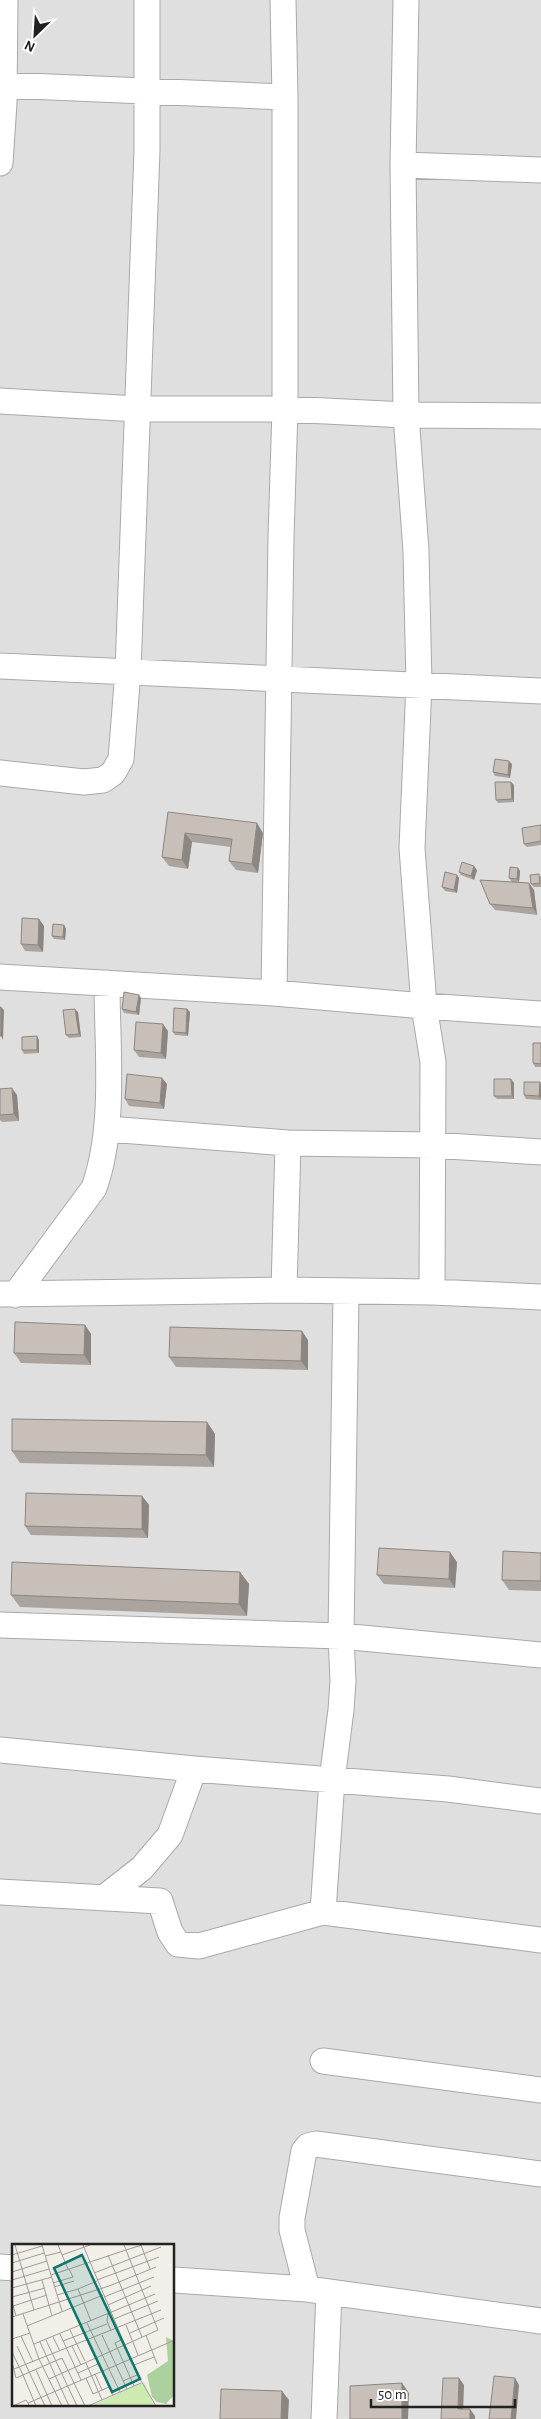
<svg xmlns="http://www.w3.org/2000/svg" width="541" height="2419" viewBox="0 0 541 2419" font-family="'Alegreya Sans',sans-serif">
	<style>
		.residential { fill: #e0dfdf; fill-rule: evenodd }
		.lines { fill: none; stroke-linecap: round; stroke-linejoin: round }
		.minor-casing { stroke: #a9a9a9; stroke-width: 27 }
		.minor { stroke: #fff; stroke-width: 25 }
		.wall { fill: #aba49e }
		.shaded-wall { fill: #8b8681 }
		.building { fill: #c7bfb8; stroke: #8b8681 }
		.inset-road { fill: none; stroke: #9f9d99; stroke-width: 1 }
		.view { fill: #0f766e; fill-opacity: 0.15; stroke: #0f766e; stroke-width: 2.5 }
		.inset-edge { fill: none; stroke: #222; stroke-width: 2.5 }
	</style>
	<rect width="100%" height="100%" fill="#f2efe9"/>
	<path class="residential" d="M0,0H541V2419H0ZM14,2245H174V2405H14Z"/>
	<g class="lines">
		<g class="minor-casing">
			<path id="minor" d="M406,0L403,165L406,415L416,551L419,684L412,848L424,1006L433,1062L432,1292
				M4,85L285,97
				M0,163L4,103L5,0
				M403,165L541,170
				M0,401L137,409H285L406,415L541,416
				M0,666L541,691
				M0,773L84,782L103,780L113,773L121,759L128,671L147,150V0
				M0,977L274,993L424,1006L541,1014
				M274,993L281,537L285,409V97L283,0
				M108,1129L288,1143L432,1145L541,1152
				M284,1290L288,1143
				M0,1294L284,1290L432,1292L541,1297
				M15,1295L94,1188C116,1127 107,1048 107,983
				M0,1625L341,1636L541,1655
				M0,1750L194,1769L448,1789L541,1801
				M0,1892L160,1901L170,1932L178,1944L199,1946L323,1912L332,1780L341,1710L343,1681L341,1636L346,1292
				M105,1897L142,1868L170,1835L194,1769
				M323,1912L541,1940
				M323,2061L541,2090
				M0,2267L14,2268
				M174,2280L307,2289L541,2321
				M307,2289L292,2230V2218L304,2151L308,2146L316,2144L541,2174
				M324,2419L329,2292"/>
		</g>
		<use href="#minor" class="minor"/>
	</g>
	<path class="wall" d="M512,764L510,778L495,776L493,772Z
		M511,782L514,785V802L498,803L496,800Z
		M168,812L263,833L258,873L236,870L229,861L231,847L192,842L188,869L169,866L162,857Z
		M541,825V845L527,847L524,844Z
		M518,868L520,871L519,882H512L509,878Z
		M477,870L474,880L461,875L459,872Z
		M457,875L459,878L457,893L445,891L442,887Z
		M541,876V887H534L531,884Z
		M529,883L534,890L537,915L495,910L490,904Z
		M39,919L44,926L43,952L25,951L21,944Z
		M64,925L66,929L65,940L54,939L52,936Z
		M141,998L139,1015L124,1013L122,1009Z
		M187,1009L190,1012L188,1036L175,1035L173,1032Z
		M78,1012L81,1037L69,1038L66,1035Z
		M168,1031L166,1059L139,1057L134,1050Z
		M39,1040V1053L24,1054L22,1050Z
		M541,1043V1067H535L533,1063Z
		M162,1078L167,1084L164,1109L129,1106L125,1099Z
		M511,1079L514,1083V1099H497L494,1096Z
		M540,1082L541,1084V1100L526,1099L524,1095Z
		M0,1089L17,1095L19,1121L2,1122L0,1120Z
		M85,1325L91,1334V1365L21,1363L14,1353Z
		M308,1340V1370L176,1367L169,1357Z
		M207,1422L215,1434L214,1467L20,1463L12,1451Z
		M142,1496L149,1505L148,1538L31,1535L25,1526Z
		M541,1553V1591L509,1590L502,1580Z
		M457,1562L455,1588L384,1584L377,1575Z
		M240,1572L249,1584L247,1616L20,1607L11,1595Z"/>
	<path class="shaded-wall" d="M509,761L512,764L510,778L508,775Z
		M511,782L514,785V802L512,799Z
		M257,823L263,833L258,873L252,864Z
		M185,833L192,842L188,869L182,860Z
		M474,866L477,870L474,880L471,876Z
		M518,868L520,871L519,882L517,879Z
		M457,875L459,878L457,893L454,890Z
		M529,883L534,890L537,915L533,908Z
		M39,919L44,926L43,952L38,945Z
		M64,925L66,929L65,940L63,937Z
		M139,995L141,998L139,1015L136,1012Z
		M1,1007L4,1010L3,1040L1,1036Z
		M75,1009L78,1012L81,1037L79,1034Z
		M187,1009L190,1012L188,1036L186,1033Z
		M163,1024L168,1031L166,1059L161,1053Z
		M37,1036L39,1040V1053L37,1050Z
		M162,1078L167,1084L164,1109L160,1103Z
		M511,1079L514,1083V1099L512,1096Z
		M540,1082L541,1084V1099L539,1096Z
		M12,1088L17,1095L19,1121L14,1114Z
		M85,1325L91,1334V1365L84,1355Z
		M302,1331L308,1340V1370L301,1361Z
		M207,1422L215,1434L214,1467L206,1455Z
		M142,1496L149,1505L148,1538L142,1529Z
		M450,1552L457,1562L455,1588L449,1579Z
		M240,1572L249,1584L247,1616L239,1604Z
		M459,2378L464,2385L463,2415L458,2409Z
		M515,2378L519,2385L516,2419H511Z
		M402,2383L409,2393L408,2419H402Z
		M282,2391L289,2400L288,2419H281Z
		M470,2409L475,2416V2419H470Z"/>
	<path class="building" d="M495,759L509,761L508,775L493,772Z
		M495,782H511L512,799L496,800Z
		M168,812L257,823L252,864L229,861L232,839L185,833L182,860L162,857Z
		M541,825V841L524,844L522,828Z
		M462,862L474,866L471,876L459,872Z
		M510,867L518,868L517,879L509,878Z
		M445,872L457,875L454,890L442,887Z
		M539,874L540,883L531,884L530,875Z
		M480,880L529,883L533,908L490,904Z
		M22,918L39,919L38,945L21,944Z
		M53,924L64,925L63,937L52,936Z
		M124,992L139,995L136,1012L122,1009Z
		M0,1007H1V1036H0Z
		M174,1008L187,1009L186,1033L173,1032Z
		M75,1009L79,1034L66,1035L63,1010Z
		M136,1022L163,1024L161,1053L134,1050Z
		M37,1036V1050H22V1037Z
		M533,1043H541V1064L533,1063Z
		M127,1074L162,1078L160,1103L125,1099Z
		M494,1079H511L512,1096H494Z
		M524,1082H540L539,1096L524,1095Z
		M12,1088L14,1114L0,1115V1089Z
		M15,1322L85,1325L84,1355L14,1353Z
		M170,1327L302,1331L301,1361L169,1357Z
		M12,1419L207,1422L206,1455L12,1451Z
		M26,1493L142,1496V1529L25,1526Z
		M379,1548L450,1552L449,1579L377,1575Z
		M503,1551L541,1553V1581L502,1580Z
		M12,1562L240,1572L239,1604L11,1595Z
		M494,2376L515,2378L511,2419H489Z
		M443,2378H459L458,2409H470V2419H441Z
		M402,2383V2419H350V2386Z
		M221,2389L282,2391L281,2419H220Z"/>
	<g transform="translate(12 2244)">
		<rect width="162" height="162" fill="#f2efe9"/>
		<path d="M132,138L142,162H79Z" fill="#cdebb0"/>
		<path d="M154,93L162,97V151L154,160L145,158L140,153L135,131L156,117Z" fill="#add19e"/>
		<path class="inset-road" d="M3,1L22,66M30,1L39,31M46,1L56,25M71,1L125,130L144,162M112,1L114,6L130,1M129,1L138,25M0,11L30,2M50,11L78,1M96,11L130,93M33,12L49,8M0,19L32,9M0,28L35,17M82,29L149,3M0,36L37,25M30,36L40,72M85,36L147,13M41,39L61,33L57,25M42,43L62,37M0,44L40,33M45,51L66,45M0,53L33,44M92,53L142,33M0,57L4,72M96,61L139,42M1,62L35,51M96,69L95,77L99,87M11,70L27,115L50,162M0,73L97,42L144,23M102,75L146,57M79,77L66,45L85,37M75,79L108,148M114,81L126,111M15,82L91,51M68,82L101,151M58,86L73,117M118,89L152,74M48,90L69,136M90,91L115,145M134,91L145,120M9,92L21,118M41,93L48,107M0,95L18,89M111,95L103,99L122,142M34,96L65,162M51,97L95,80M28,98L57,162M22,100L143,50M5,102L33,162M60,102L69,121M0,108L11,131L50,114L73,162M0,118L4,134L11,131L24,162M74,119L90,156M122,121L142,113M2,125L149,66M24,126L40,162M66,129L86,120M83,130L90,146M74,134L81,150L97,143M37,135L146,86L114,6L39,31L50,67M111,137L125,131M1,162L14,156L16,159M17,162L16,159L163,96M76,162L129,139"/>
		<path class="view" d="M70,11L128,135L100,148L42,24Z"/>
		<rect width="162" height="162" class="inset-edge"/>
	</g>
	<g transform="translate(35 35) rotate(205)" stroke="#ffffff" stroke-width="4" paint-order="stroke">
	<path d="M0-4L9 19L0 12L-9 19Z" fill="#222222"/>
	<text y="-8" font-size="14" font-weight="bold" text-anchor="middle" fill="#222222">N</text>
	</g>
	<path d="M371 2399v8h144v-8" fill="none" stroke="#222222" stroke-width="2.5"/>
	<text x="378" y="2399" font-size="15" fill="#222222" stroke="#ffffff" stroke-width="4" paint-order="stroke">50 m</text>
</svg>
